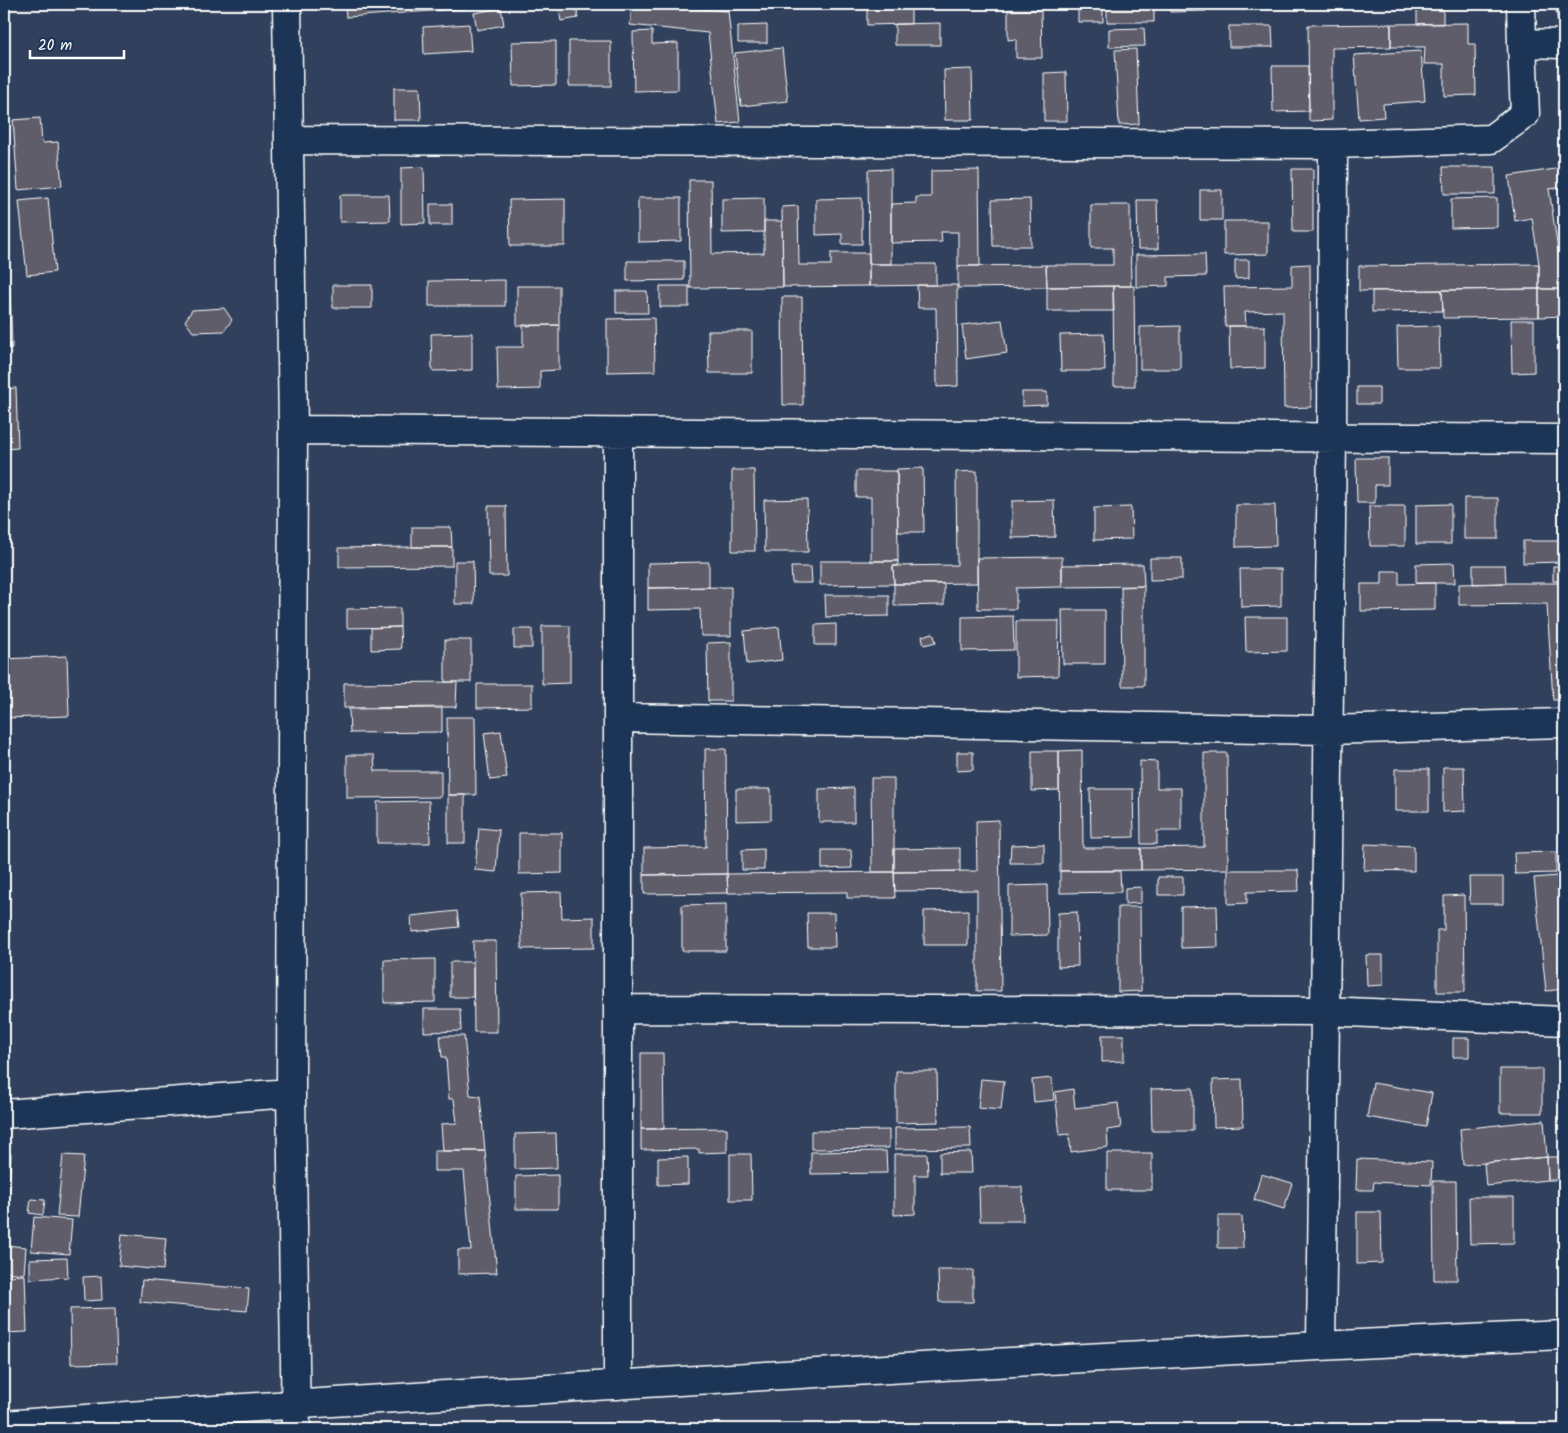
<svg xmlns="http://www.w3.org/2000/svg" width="1568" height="1433" viewBox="0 0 1568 1433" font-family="Kalam,sans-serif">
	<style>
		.building { fill: #5f5d6a; stroke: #fff }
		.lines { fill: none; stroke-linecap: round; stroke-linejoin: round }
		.minor-casing { stroke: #fff; stroke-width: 31 }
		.minor { stroke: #1d3557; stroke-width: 28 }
	</style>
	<rect width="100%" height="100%" fill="#31415d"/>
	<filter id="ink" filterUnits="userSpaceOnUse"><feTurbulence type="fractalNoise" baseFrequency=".02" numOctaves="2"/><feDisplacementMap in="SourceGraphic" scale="10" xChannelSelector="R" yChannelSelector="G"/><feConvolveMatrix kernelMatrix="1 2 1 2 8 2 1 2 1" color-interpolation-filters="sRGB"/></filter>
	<g filter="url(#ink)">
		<path class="building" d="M345,4H488V7L346,17Z
			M558,4H576L578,18L561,21Z
			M632,4L728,11L740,122L718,124L708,33L630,25Z
			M886,4H911V24L867,25V7H886Z
			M1078,4H1103V22H1078Z
			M1107,4H1154V22H1107Z
			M1170,4H1206V11L1170,12Z
			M1417,4H1443V24H1417Z
			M1555,4H1564V23H1558Z
			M501,8L504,25L477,30L474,13Z
			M1008,10H1041L1042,58H1016V39L1008,40Z
			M940,23V45H895V24Z
			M1468,23V44H1475L1476,95L1444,96V64H1424L1425,47H1391V24Z
			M469,24L471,51L424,54L423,27Z
			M1391,24V47L1332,48V120L1309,121L1308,25Z
			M767,25V43H738V26Z
			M1229,26H1272L1273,47H1229Z
			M1144,28L1145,46L1109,47V29Z
			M652,31V44L678,43V90L634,91L633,32Z
			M556,41V85L513,86L512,42Z
			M569,41H611V86H569Z
			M782,48L788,101L741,106L735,53Z
			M1136,49L1139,124L1119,125L1115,50Z
			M1421,51L1425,101L1383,104L1384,117L1359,119L1354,55Z
			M1272,66H1308L1309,111L1273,112Z
			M972,69L973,120H945L944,70Z
			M1066,72L1067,121H1044V73Z
			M1559,87H1564V163H1559Z
			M394,88H420L421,120H394Z
			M40,118L42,143L58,142L62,186L18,190L13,120Z
			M424,167L425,223L401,224V168Z
			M1443,167H1495V194H1444Z
			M1562,168L1564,187L1549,189L1560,264H1564V289H1539V264L1532,218L1515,221L1509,176Z
			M891,169V264H869L868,170Z
			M1292,169H1313V232H1293Z
			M979,170L980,266H958V232H941L942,242L891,243V204L916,203V197H931V171Z
			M689,180H711L712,254L764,253V221H782L783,287L690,288Z
			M1200,190H1222V220H1200Z
			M340,195H389L390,221L340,222Z
			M48,198L55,272L27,275L19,201Z
			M638,198H681V241L638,242Z
			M764,198V232L722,233V199Z
			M862,198V244H842V234L816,235V199Z
			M1497,198V227L1451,228V199Z
			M565,199V246H510L509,200Z
			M1030,199L1031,246H993L992,200Z
			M1137,200H1157L1158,249H1138Z
			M430,204H452V225H430Z
			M1091,205H1130L1131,286L1047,287L1046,265H1113V248H1091Z
			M798,206L799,265H831V253H869V286L783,287L782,207Z
			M1224,221H1268V254L1224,255Z
			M1205,254L1206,276L1168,277V286L1136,287V255Z
			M1235,260H1249V278L1235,279Z
			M627,261H684V280L627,281Z
			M869,264H936V285L869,286Z
			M1310,264L1311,407L1284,408L1283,311L1245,312L1246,326H1225L1224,287L1292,286V265Z
			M1539,264V289L1359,291V266Z
			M1046,265L1047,287L958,288V266Z
			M505,280V306H429V281Z
			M333,285H372V308H333Z
			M917,285H957L958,386L937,387L936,308H918Z
			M10,286L12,348H4V287Z
			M517,286H559V325L517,326Z
			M660,286H689V307H660Z
			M1113,286L1114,311H1047V287Z
			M1113,286H1134L1135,386H1114Z
			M1539,289V317L1443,318L1442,290Z
			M1539,289H1564V316L1539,317Z
			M1442,290L1443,311L1372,312V291Z
			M616,291H647L648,313H616Z
			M782,297H802L803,405H783Z
			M224,308L232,320L224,331L193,332L185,321L192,310Z
			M1558,316H1564V400H1558Z
			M654,318L655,371L607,372V319Z
			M1002,320L1007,353L966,359L962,325Z
			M1511,320H1534V372L1512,373Z
			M523,325H559V370L540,371V389L498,390L497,347H523Z
			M1180,326V369H1140V327Z
			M1229,326H1265V368L1230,369Z
			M1439,326L1440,368H1398L1397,327Z
			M708,331H752V373H709Z
			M472,333V370L432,371L431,334Z
			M1104,334L1105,371H1061L1060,335Z
			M1357,387H1379V404H1357Z
			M16,388L18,448L4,449V389Z
			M1022,392H1047V405L1022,406Z
			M1356,458H1388V485H1375V503H1357Z
			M923,468L924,532H898L897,469Z
			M732,470H754L755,551H732Z
			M856,471H897L898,561H871V497H856Z
			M977,471V583L894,584L893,566L957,565L956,472Z
			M1464,498H1498V539H1464Z
			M807,499L808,552H765L764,500Z
			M1054,500L1055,537L1012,538V501Z
			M1451,504V544H1416V505Z
			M1236,505H1275L1276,546L1236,547Z
			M488,506H506L507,576H489Z
			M1369,506H1405V546H1370Z
			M1131,507L1132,539L1094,540V508Z
			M412,527H451L452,547H412Z
			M1523,541H1562L1563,562L1523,563Z
			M412,547H452V566L339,567V548Z
			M1062,557V587L1016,588V609H978L977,558Z
			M1150,558H1182V579L1150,580Z
			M455,561H473L474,604H455Z
			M820,561H898V566H893L894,584L820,585Z
			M709,562V587L648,588V563Z
			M1454,563L1455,583H1416V564Z
			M1143,564L1144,586L1062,587V565Z
			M1473,565H1505L1506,583L1473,584Z
			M1553,566H1564V581H1553Z
			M791,567H811L812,583H792Z
			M1240,569H1281V606L1241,607Z
			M1382,571H1399V584L1435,583V610L1361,611V584H1382Z
			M1506,583H1564V700H1553L1547,604L1459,605V584Z
			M894,584H944V605L894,606Z
			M1144,586V686H1122L1121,587Z
			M731,587V636H701L700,609L648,610V588Z
			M825,595H889V616L826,617Z
			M400,608V627L347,628V609Z
			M1062,610H1105V664H1063Z
			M1013,616L1014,650L962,651V617Z
			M1245,617H1287V651L1246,652Z
			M1016,621H1059L1058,676L1016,677Z
			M836,624V645H815V625Z
			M542,626H570V683L542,684Z
			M400,627L401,649L371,650V628Z
			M779,627L782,660L747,664L744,631Z
			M514,629H532V648H514Z
			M933,633L936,642L924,645L922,636Z
			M445,640H471V682H445Z
			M731,642V701H708L707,643Z
			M67,656L69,716L4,718V659Z
			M457,682L456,707L344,708V683Z
			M477,684H532V707L477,708Z
			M442,708V732L350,733L349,709Z
			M447,717H475L476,795H448Z
			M501,731L507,778L490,780L484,733Z
			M705,749H726L727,874L644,875V848L706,847Z
			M1082,750L1083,848H1141V870L1060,871L1059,751Z
			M1032,751H1059V790L1032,791Z
			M957,752H973V770L957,771Z
			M1204,753H1227L1228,869L1141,870V848L1204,847Z
			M347,755H374L375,771H441V797L347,798Z
			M1140,761L1157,762V788H1181V831H1157V844H1141Z
			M1443,767H1464L1465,811L1443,812Z
			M1395,769H1429V811H1395Z
			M871,778H894V872H872Z
			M854,788V822H819V789Z
			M736,789H771V820L736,821Z
			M1090,789H1133L1134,837L1091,838Z
			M4,793H7L9,845H4Z
			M448,795H465V843H448Z
			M429,801L430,843H377V802Z
			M999,820L1001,991H977V890L895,891L894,872L977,871L976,821Z
			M479,828L499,830L496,872L475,870Z
			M519,833H562V873L519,874Z
			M1044,844V863H1010L1011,845Z
			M1365,844L1414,846V871L1364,870Z
			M960,848V871L894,872V849Z
			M764,849V870H742V850Z
			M822,850H851L852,868L822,869Z
			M1556,852V873L1515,874L1514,853Z
			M1228,870H1298L1299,891L1247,892V903L1228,904Z
			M1060,871H1120L1121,892L1060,893Z
			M894,872L895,898H847V892L728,893L727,874Z
			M727,874L728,893L644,894V875Z
			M1557,876L1558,891H1564V910L1560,911L1564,949V989L1546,991L1534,878Z
			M1158,877H1183V895H1158Z
			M1469,877H1503V904H1470Z
			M1047,885L1048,935L1009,936V886Z
			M1141,887V903L1125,904V888Z
			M561,892L562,918L594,917V948L522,949L521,893Z
			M1464,895L1465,992H1437V930H1444V896Z
			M726,904V951H682V905Z
			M1217,906L1218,947L1181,948V907Z
			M1118,907H1140L1141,991L1118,992Z
			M968,910V945H924V911Z
			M457,911L459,927L412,932L411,916Z
			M1077,912L1078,966L1058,967V913Z
			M807,913H834L835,947H808Z
			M473,941H496L497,1032H474Z
			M1366,955H1383V985L1367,986Z
			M435,959V1002L384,1003V960Z
			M450,962H473V997H450Z
			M424,1009H460L461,1031L424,1032Z
			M1102,1035H1124V1061L1102,1062Z
			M440,1036H464L470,1095L480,1096L485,1151H443L441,1124L457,1123L454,1099H449L446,1057H442Z
			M1453,1038H1469V1057H1453Z
			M641,1053H663L664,1129H641Z
			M1500,1069H1542V1113H1500Z
			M896,1071H937L938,1122L896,1123Z
			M1052,1078L1054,1100L1034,1102L1032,1080Z
			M981,1079L1004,1081L1001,1110L978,1108Z
			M1242,1079L1243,1126L1214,1127L1213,1080Z
			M1373,1083L1432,1093L1426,1127L1367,1117Z
			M1193,1088V1131H1152L1151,1089Z
			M1073,1089L1075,1108L1118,1103L1121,1128L1107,1130L1108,1147L1071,1152L1069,1134L1060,1135L1055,1092Z
			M1544,1120L1547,1157L1463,1165L1460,1129Z
			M970,1127L971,1148L895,1149V1128Z
			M727,1128V1152L699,1153V1149L641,1150V1129Z
			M889,1130V1148L811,1149V1131Z
			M556,1133L557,1168L515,1169V1134Z
			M434,1151H485L497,1273L458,1274V1250H471L464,1171H434Z
			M886,1151L887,1173L811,1174V1152Z
			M971,1152L972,1173H940V1153Z
			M1107,1153H1152V1190H1107Z
			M4,1154H11L9,1188L4,1187Z
			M730,1154H751L752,1200H730Z
			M894,1154H927L928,1175H915V1214L894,1215Z
			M63,1155L84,1156L78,1217L57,1216Z
			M688,1157V1184L658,1185V1158Z
			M1547,1157H1564V1180H1548Z
			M1547,1157L1548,1180L1486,1186L1484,1163Z
			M1357,1159L1432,1162L1431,1185L1374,1182L1373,1190H1356Z
			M1261,1174L1292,1183L1284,1209L1254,1200Z
			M558,1175V1209H516V1176Z
			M1433,1181H1456L1457,1280H1434Z
			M4,1187L9,1188L4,1244Z
			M979,1187H1022L1023,1221H980Z
			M1469,1197H1514V1243L1470,1244Z
			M31,1199L45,1200L43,1215L29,1213Z
			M1357,1212H1381L1382,1263L1357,1264Z
			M1218,1216H1242L1243,1248H1218Z
			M34,1217L72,1220L69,1254L31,1251Z
			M122,1234L166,1238L163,1270L119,1266Z
			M4,1245L26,1247L24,1274L4,1272Z
			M67,1258L68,1277L30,1279V1259Z
			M938,1270H973V1302H939Z
			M25,1275L27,1332L4,1333V1276Z
			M101,1276L102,1300L84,1301L83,1277Z
			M142,1280L249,1289L247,1311L140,1302Z
			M115,1308L117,1363L71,1364L70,1309Z"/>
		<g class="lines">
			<g class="minor-casing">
				<path id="minor" d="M287,4L293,430L291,1093L296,1429
					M1521,4L1522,43
					M289,140L1333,144L1491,139L1525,114L1522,43L1564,44
					M293,430L1564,439
					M618,434V1385
					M618,718L1328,730L1564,723
					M618,1009L1323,1011L1564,1021
					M4,1114L291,1093
					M1321,1345L1332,437L1333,144
					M4,1425C281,1404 558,1388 835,1372C1078,1358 1321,1345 1564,1335"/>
			</g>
			<use href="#minor" class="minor"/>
		</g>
	</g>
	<rect width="1568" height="1433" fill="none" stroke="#1d3557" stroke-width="20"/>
	<rect x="10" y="10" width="1548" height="1413" fill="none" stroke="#fff" stroke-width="2" filter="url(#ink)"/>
	<path d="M30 50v8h94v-8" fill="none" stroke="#ffffff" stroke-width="2.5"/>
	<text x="38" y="50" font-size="15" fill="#ffffff" stroke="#1d3557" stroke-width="4" paint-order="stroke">20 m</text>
</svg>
